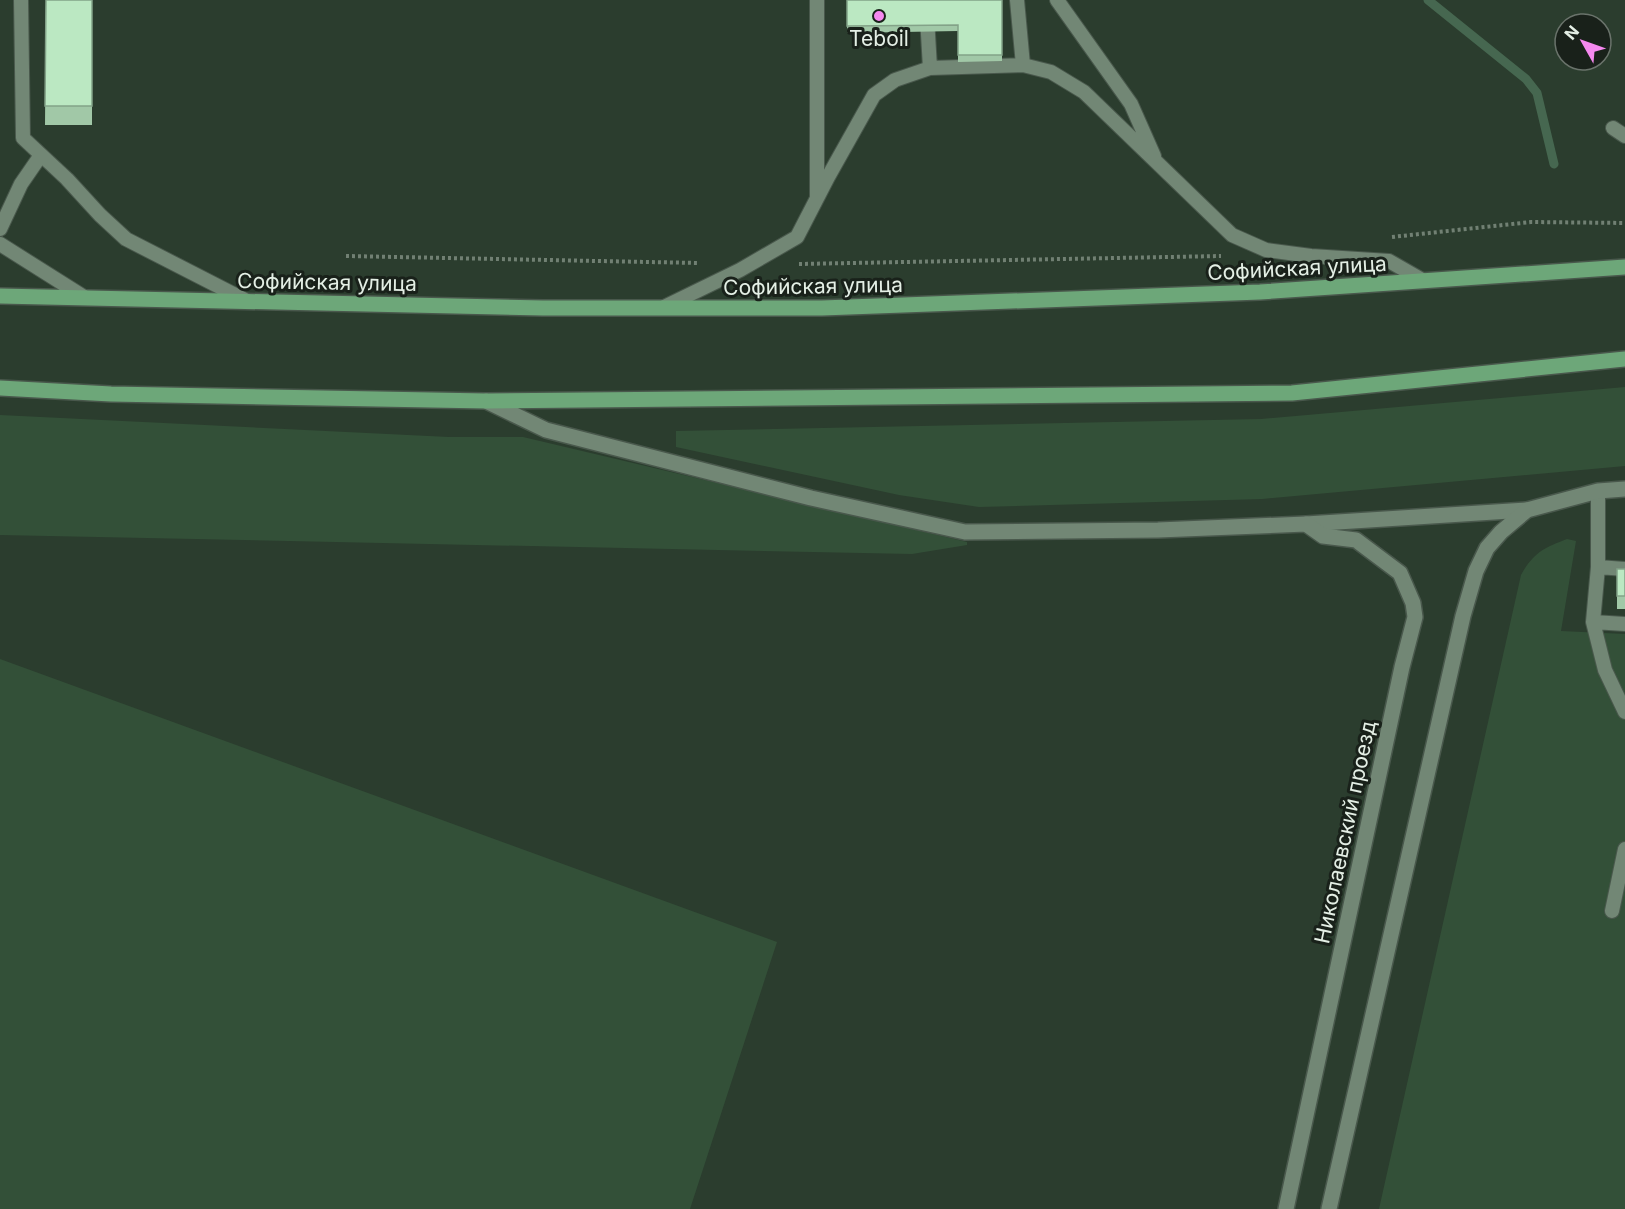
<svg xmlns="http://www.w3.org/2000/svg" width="1625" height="1209" viewBox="0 0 1625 1209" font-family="Inter,sans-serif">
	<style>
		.green { fill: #335038 }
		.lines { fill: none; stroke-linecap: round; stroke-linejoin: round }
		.stream { stroke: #466750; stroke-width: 9 }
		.service-casing { stroke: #49584c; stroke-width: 16 }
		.minor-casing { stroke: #49584c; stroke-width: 18 }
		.tertiary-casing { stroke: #49584c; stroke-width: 18 }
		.primary-casing { stroke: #49584c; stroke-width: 18 }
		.path { stroke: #718073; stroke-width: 4; stroke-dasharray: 3 3; stroke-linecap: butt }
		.service { stroke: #728775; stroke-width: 14 }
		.minor { stroke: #728775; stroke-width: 15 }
		.tertiary { stroke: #728775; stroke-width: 15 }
		.primary { stroke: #6da779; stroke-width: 15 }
		.wall { fill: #a1c8a7 }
		.building { fill: #bbe8c2; stroke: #83a288; stroke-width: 1.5 }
		.poi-dot { fill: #f589ef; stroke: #19211a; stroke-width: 2 }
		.labels { text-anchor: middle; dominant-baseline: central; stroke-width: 6; stroke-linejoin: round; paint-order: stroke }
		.poi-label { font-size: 21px; fill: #e4efe5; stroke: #19211a }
		.street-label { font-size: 21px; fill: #e4efe5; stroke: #19211a }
	</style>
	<rect width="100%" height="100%" fill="#2b3d2e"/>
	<path class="green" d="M1625,387V466L1262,499L979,507L899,495L676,447V431L1261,419Z
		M0,415L449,437H523L967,542V545L912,554L0,535Z
		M1567,539L1576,541L1561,631L1625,634V1209H1379L1521,575C1534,552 1544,548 1567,539Z
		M0,659L777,942L690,1209H0Z"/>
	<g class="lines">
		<path class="stream" d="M1428,0L1526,79L1537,93L1554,164"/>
		<g class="service-casing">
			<path id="service" d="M21,0L23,138L67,179L100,215L126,239L249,302
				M926,0L930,68
				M1057,0L1131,104L1154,156
				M1023,65L1051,72L1084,92L1232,235L1266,250L1311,256L1389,261L1424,281
				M1613,128L1625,136
				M817,196V0
				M0,229L21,184L41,155
				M0,244L84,297
				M662,308L740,270L797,237L828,177L874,95L895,80L930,68L1023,65L1017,0
				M1598,491V567L1593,622L1605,670L1625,712
				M1598,567L1625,569
				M1593,622L1625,624
				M1612,911L1625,849"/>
		</g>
		<g class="minor-casing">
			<path id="minor" d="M1306,524L1527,510"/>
		</g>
		<g class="tertiary-casing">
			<path id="tertiary" d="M486,401L546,430L811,498L965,532L1158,530L1306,524L1323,536L1356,540L1400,573L1413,603L1415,617L1402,667L1286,1209
				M1329,1209L1463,616L1476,571L1487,548L1501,532L1527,510L1598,491L1625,489"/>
		</g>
		<g class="primary-casing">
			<path id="primary" d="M0,296L543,308H822L1260,292L1625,267
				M0,388L111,394L486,401L1292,393L1625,359"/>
		</g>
		<path class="path" d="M1392,237L1531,222L1625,223
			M346,256L699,263
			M799,264L1221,256"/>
		<use href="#service" class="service"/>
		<use href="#minor" class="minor"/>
		<use href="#tertiary" class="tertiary"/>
		<use href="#primary" class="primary"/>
	</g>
	<path class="wall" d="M46,0H92V125H45Z
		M847,0H1002V61L958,62V31L847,33Z
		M1617,569H1625V609H1617Z"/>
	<path class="building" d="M46,0H92V106H45Z
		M847,0H1002V55H958V25L847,26Z
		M1617,569H1625V596H1617Z"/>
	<circle class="poi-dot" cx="879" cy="16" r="6"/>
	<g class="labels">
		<g class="poi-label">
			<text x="879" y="38">Teboil</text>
		</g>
		<g class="street-label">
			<text transform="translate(1297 268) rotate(-3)">Софийская улица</text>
			<text transform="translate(327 282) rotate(1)">Софийская улица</text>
			<text transform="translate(813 286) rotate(-1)">Софийская улица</text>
			<text transform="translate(1345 832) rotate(-78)">Николаевский проезд</text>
		</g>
	</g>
	<g transform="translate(1583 42) rotate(310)"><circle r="28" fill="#19211a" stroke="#6a736b" stroke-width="1.5"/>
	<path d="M0-4.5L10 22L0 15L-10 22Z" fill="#f589ef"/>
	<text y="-9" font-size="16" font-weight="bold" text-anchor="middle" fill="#e4efe5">N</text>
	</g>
</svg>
